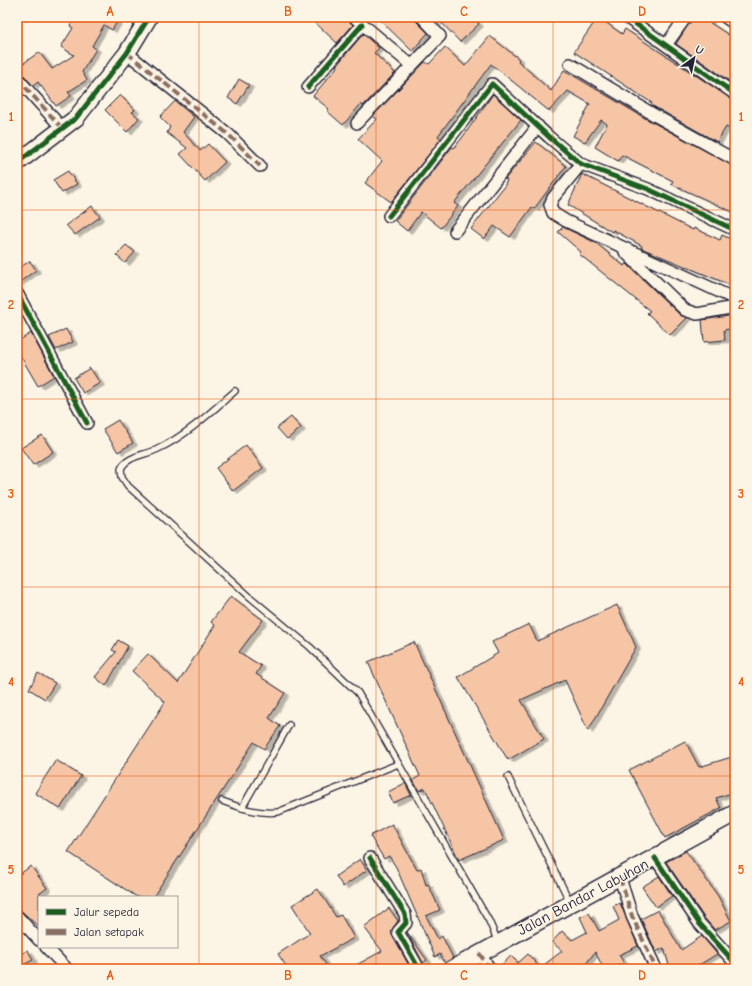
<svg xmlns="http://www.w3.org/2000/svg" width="752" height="986" viewBox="0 0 752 986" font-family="'Comic Neue',sans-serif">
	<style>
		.building { fill: #f5c5a5; stroke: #22223b; filter: url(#shadow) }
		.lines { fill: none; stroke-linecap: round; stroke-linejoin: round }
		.lane-casing { stroke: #22223b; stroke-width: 8 }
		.street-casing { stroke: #22223b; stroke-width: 14 }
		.secondary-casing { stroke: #22223b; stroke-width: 19 }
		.lane { stroke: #fcf5e5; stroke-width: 5.5 }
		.street { stroke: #fcf5e5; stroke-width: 11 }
		.secondary { stroke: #fcf5e5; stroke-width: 16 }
		.quiet { stroke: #8d6e63; stroke-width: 4; stroke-dasharray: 8 4; stroke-linecap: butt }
		.cycleway-casing { stroke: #fcf5e5; stroke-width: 8 }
		.cycleway { stroke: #1b5e20; stroke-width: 5 }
		.grid { fill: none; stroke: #e8590c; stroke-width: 1; stroke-opacity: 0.55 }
		.labels { text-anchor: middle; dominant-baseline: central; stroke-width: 3; stroke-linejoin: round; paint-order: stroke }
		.street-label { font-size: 15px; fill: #22223b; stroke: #fcf5e5 }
		.neatline { fill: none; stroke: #e8590c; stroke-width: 1.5 }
		.grid-label { font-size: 13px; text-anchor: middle; font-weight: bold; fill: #e8590c }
	</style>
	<defs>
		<filter id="shadow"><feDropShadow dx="4.5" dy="2.5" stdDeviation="0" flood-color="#0004"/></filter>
	</defs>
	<rect width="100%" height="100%" fill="#fcf5e5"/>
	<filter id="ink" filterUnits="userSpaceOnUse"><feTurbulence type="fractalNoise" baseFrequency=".025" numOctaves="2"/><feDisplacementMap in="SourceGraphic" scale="8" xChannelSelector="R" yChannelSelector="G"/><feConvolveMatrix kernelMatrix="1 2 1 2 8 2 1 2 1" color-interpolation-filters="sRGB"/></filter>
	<g filter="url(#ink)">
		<path class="building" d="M76,17H120L112,30L104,25L92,46L96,49L82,72L87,80L68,92L71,96L56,106L38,82L33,86L22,73L17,71V68L39,52L52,69L74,55L61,47L73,28L70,26Z
			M309,17H347L353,25L337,43Z
			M377,17H415L417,22L428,33L412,51Z
			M432,17H472L479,24L460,42L439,20L437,23Z
			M598,17L622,34L625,29L735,101V122L730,129L726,127L717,142L651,105L652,103L574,52Z
			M693,17H712L709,22L735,39V85L676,44Z
			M363,34L379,48L374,53L395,73L363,106L361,104L343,125L327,111L329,109L313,96L337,67L336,66Z
			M490,36L519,59L518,61L551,91L564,70L643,117L735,167V213L671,184L673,181L622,155L618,161L595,147L607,124L601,120L585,142L573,136L590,104L568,91L549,111L491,64L438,136L441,139L391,202L365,183L382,161L358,139L377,119L373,116L425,62L429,64L445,47L465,66Z
			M239,79L249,85L237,104L228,98Z
			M493,94L521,120L454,203L458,206L441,228L421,212L407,231L395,221L452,147L454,148L462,138Z
			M120,95L135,110L132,112L139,118L127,132L105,110Z
			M175,101L194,117L183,132L200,151L208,144L225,162L205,181L180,154L187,148L167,133L170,127L160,117Z
			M536,142L566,166L534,209L532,207L510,237L494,226L484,239L471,229L505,185L507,180L505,179Z
			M68,171L77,184L62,193L53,180Z
			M582,174L693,230L694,228L720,240L722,235L735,241V287L641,248L642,246L613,230L612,232L568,205Z
			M92,206L100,217L75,235L66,225Z
			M563,227L596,243L624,266L626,263L680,315L687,318L670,335L647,313L650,311L579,254L581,252L558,232Z
			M126,245L135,252L125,263L116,255Z
			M30,261L36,270L17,284V269Z
			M735,315V328L724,330L725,340L704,342L702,320Z
			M66,329L73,342L56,350L49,337Z
			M31,333L54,376L38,386L17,350V342Z
			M90,368L100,383L83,393L74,378Z
			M291,417L301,428L287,439L277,428Z
			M118,420L133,443L118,452L103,429Z
			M42,435L53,452L33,465L21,448Z
			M246,445L263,468L233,491L216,468Z
			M231,596L263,620L239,652L261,666L256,674L285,693L269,718L280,726L264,749L254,742L153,897H137L68,852L165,702L132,671L148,654L178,683L215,625L211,622Z
			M617,605L636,647L588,731L565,680L521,700L544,739L508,760L458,677L498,653L492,642L529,624L537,641Z
			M118,640L128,646L106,686L95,677L116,652L112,650Z
			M414,642L504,840L459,860L425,788L419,791L413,780L420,776L368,662Z
			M38,673L55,683L45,699L29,689Z
			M685,741L699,767L735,756V792L716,798L721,808L665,838L629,770Z
			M56,760L81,776L60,809L35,793Z
			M405,783L411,795L393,803L388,792Z
			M392,824L417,870L421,868L426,885L428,884L440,910L426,916L438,939L442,936L453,958L445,963L440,954L435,957L396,867L389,856L384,859L370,836Z
			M686,851L718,896L731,921L715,930L705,919L666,862Z
			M360,859L367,870L343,887L336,876Z
			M31,866L47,888L39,894V927L17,907V876Z
			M659,876L672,896L656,907L642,887Z
			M318,889L336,917L341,915L354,938L320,956L329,969H288L278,954L310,933L292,905Z
			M620,903L638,946L619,955L624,963L612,969H604L595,952L582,969H497L511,956L518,963L528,954L540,968L562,951L552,942L562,931L572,940L587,932L580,917L589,913L599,931L619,920L613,906Z
			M389,908L398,921L393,928L392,935L411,969H349L382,951L364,927Z
			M658,910L681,950L702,936L717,954L696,967L690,969H670L664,948L656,952L641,919Z
			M407,932L427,960L423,963Z
			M28,950L33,960L17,968V956Z"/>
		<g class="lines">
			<g class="lane-casing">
				<path id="lane" d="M235,391C211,412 187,435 158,449C146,455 126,456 121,469L122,477L128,486L250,597L310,647L358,693L489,921L498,942
					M508,777L570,902
					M222,801C241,808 258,814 278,812L398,764
					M242,808L289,725"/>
			</g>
			<g class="street-casing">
				<path id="street" d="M354,17L411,65
					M626,17L735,94
					M725,17L735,24
					M666,45L686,17
					M127,53L228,134L260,166
					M570,64L656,116L735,160
					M17,78L63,129
					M308,87L362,25
					M357,123L440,36L422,17
					M581,164L553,198L550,205L553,213L566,221L735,299
					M389,216L492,84L549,137L581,164L648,189L735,230
					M455,231L538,126
					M625,252L685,310L697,314L735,307
					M17,293L87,423
					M370,858L405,914L406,923L398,932L419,969
					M655,858L699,923L735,963
					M620,878L632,916L656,969
					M17,916L39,940
					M46,947L67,969
					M479,953L490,969"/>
			</g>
			<g class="secondary-casing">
				<path id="secondary" d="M17,163L76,118L127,53L149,17
					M452,969L735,813"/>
			</g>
			<use href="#lane" class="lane"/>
			<use href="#street" class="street"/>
			<use href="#secondary" class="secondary"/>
			<path class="quiet" d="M127,53L228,134L260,166
				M17,78L63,129
				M620,878L632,916L656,969
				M479,953L490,969"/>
			<g class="cycleway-casing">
				<path id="cycleway" d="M626,17L735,94
					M308,87L362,25
					M17,163L76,118L127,53L149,17
					M389,216L492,84L549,137L581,164L648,189L735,230
					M17,293L87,423
					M370,858L405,914L406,923L398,932L419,969
					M655,858L699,923L735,963"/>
			</g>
			<use href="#cycleway" class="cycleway"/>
		</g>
	</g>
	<path class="grid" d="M199,17V969M376,17V969M553,17V969M17,210H735M17,399H735M17,587H735M17,776H735"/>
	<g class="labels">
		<g class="street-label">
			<text transform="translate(583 897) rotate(-28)">Jalan Bandar Labuhan</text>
		</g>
	</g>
	<rect width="752" height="986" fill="none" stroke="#fcf5e5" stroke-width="44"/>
	<rect x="38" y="896" width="140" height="52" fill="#fcf5e5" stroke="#a5a1a1"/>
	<rect x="46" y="909" width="20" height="6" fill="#1b5e20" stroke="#a5a1a1"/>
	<text x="74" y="916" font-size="12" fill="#22223b">Jalur sepeda</text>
	<rect x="46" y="929" width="20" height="6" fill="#8d6e63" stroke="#a5a1a1"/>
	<text x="74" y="936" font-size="12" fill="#22223b">Jalan setapak</text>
	<g transform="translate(694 58) rotate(33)" stroke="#fcf5e5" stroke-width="3" paint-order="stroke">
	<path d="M0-3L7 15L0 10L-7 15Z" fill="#22223b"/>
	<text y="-6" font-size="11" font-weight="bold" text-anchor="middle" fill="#22223b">U</text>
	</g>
	<rect x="22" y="22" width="708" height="942" class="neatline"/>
	<g class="grid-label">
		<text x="110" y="16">A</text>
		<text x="288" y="16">B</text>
		<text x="464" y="16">C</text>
		<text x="642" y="16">D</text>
		<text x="11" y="121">1</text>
		<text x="741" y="121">1</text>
		<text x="11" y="309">2</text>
		<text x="741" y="309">2</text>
		<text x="11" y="498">3</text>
		<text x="741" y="498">3</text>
		<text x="11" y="686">4</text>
		<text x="741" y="686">4</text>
		<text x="11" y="874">5</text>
		<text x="741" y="874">5</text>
		<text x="110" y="980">A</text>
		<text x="288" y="980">B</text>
		<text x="464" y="980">C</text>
		<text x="642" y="980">D</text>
	</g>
</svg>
